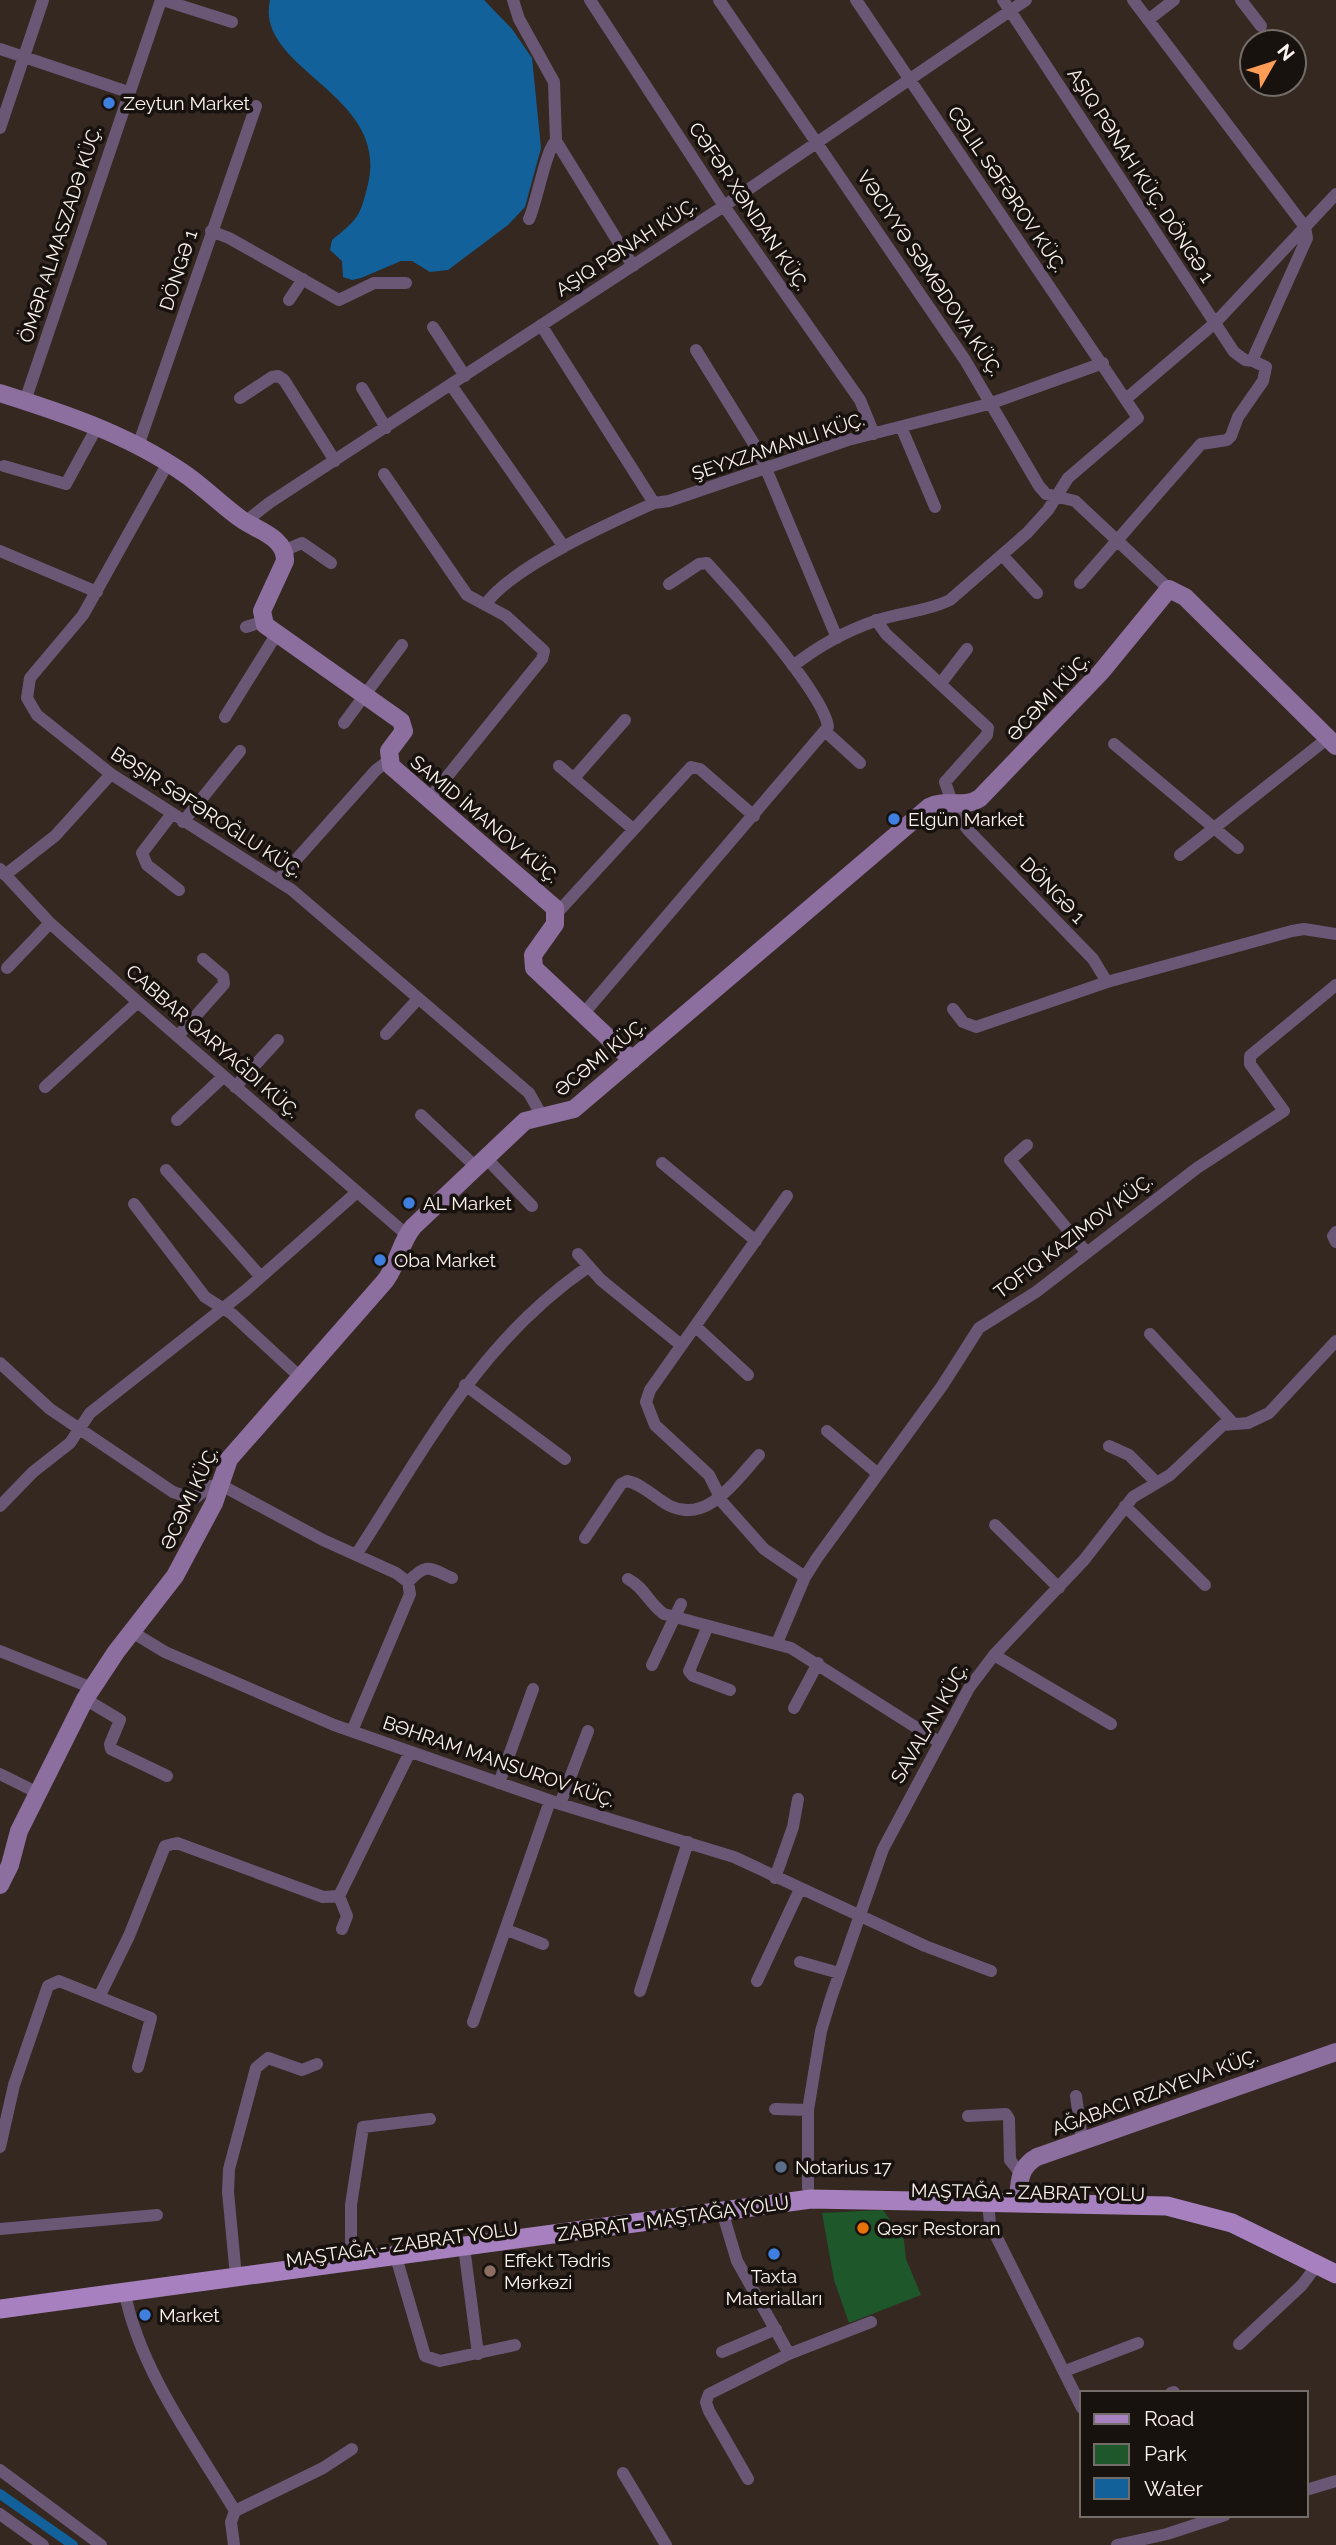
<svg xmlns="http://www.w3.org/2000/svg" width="1336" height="2545" viewBox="0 0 1336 2545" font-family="Raleway,sans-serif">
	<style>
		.green { fill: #1e572a }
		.water { fill: #12619b }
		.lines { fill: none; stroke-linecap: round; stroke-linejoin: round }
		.canal { stroke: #12619b; stroke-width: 10 }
		.street { stroke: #6a5775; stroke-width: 12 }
		.secondary { stroke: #8c6e9f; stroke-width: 18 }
		.primary { stroke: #a780bf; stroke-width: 19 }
		.shop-dot { fill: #3f7fe0; stroke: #18120f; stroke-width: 2.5 }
		.service-dot { fill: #5c6f8a; stroke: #18120f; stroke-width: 2.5 }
		.food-dot { fill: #e8710a; stroke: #18120f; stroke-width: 2.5 }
		.education-dot { fill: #8d6e63; stroke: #18120f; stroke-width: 2.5 }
		.labels { text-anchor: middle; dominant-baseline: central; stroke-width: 7; stroke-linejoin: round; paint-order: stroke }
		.poi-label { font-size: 19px; fill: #fbf3ed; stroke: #18120f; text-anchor: start }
		.street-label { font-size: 19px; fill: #fbf3ed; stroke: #18120f }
	</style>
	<rect width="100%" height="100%" fill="#342820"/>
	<path class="green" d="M883,2210L904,2240L906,2259L921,2295L849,2323L834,2280L822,2213Z"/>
	<path class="water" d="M270,0H484L512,29L532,58L541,148L525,207L508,225L448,270L430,272L412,261H401L361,278L352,280L343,277L342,261L330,250L332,240C358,219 360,217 368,184C390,93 254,70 270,0Z"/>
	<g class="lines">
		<path class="canal" d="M0,2494L73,2545"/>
		<path class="street" d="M163,0L232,22
			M513,0L519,19L554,82L556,141L633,266
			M590,0L724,206L860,400L874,434
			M719,0L965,360L1039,486L1046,494L1075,501L1169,589
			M1003,0L1234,352L1245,360L1253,361
			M1241,0L1261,26
			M1148,20L1174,0
			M0,49L128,92
			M0,128L43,0
			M529,219C537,202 546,148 556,141
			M211,231L229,238L339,300L374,283H406
			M289,300L303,279
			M541,325L654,503
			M433,327L465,376
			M696,350L759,452L837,638
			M451,385L564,547
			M362,388L386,428
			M240,398L272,377L278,376L284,380L335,461
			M1127,398L1215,323L1336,194
			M25,401L161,0
			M902,429L935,507
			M138,446L256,106
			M168,463L83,615L30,678L27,698L37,715L111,774L292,890L529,1093L542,1116
			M4,466L66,484L97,427
			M384,474L467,595L506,616L544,651L542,659L429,799
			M245,522L269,503L724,206L1026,0
			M0,551L97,592
			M283,551L302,543L331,563
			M1003,556L1037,593
			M1080,583L1201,444L1227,440L1231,436L1238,417L1263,381L1266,367L1253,361L1255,354L1307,238L1305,227L1133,0
			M485,605C511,567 610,523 654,503L669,501L848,440L989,404L1103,363
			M876,620L886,634L988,728L987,735L945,782L956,814L969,831L1093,959L1107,982L1292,931L1304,929L1336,934
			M246,627L262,622
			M793,666C817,647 846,631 875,621C900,612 926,612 950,600L1027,533L1048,510L1068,478L1138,418L856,0
			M941,683L967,649
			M225,717L276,635
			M344,723L402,645
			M825,731L860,763
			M1114,744L1238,848
			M559,766L633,829
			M574,778L625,720
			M171,815L142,853L147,865L179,890
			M183,822L240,751
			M1180,855L1328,738
			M0,869L50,923L138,1002L407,1235
			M5,875L55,836L111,774
			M278,880L376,770L388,761
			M558,912L691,767L700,769L754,816
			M7,968L50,923
			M953,1009L963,1022L976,1027L1107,982
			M584,1013L828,727C825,695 733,591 707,563L699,564L669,584
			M386,1034L417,1000
			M178,1036L224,984L223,976L203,959
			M45,1087L138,1002
			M235,1087L278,1040
			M421,1115L476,1167
			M177,1120L223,1077
			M1027,1145L1010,1160L1087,1253
			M486,1158L532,1206
			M662,1163L756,1241
			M166,1170L261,1277
			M787,1196L650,1390L646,1402L655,1425L709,1475L723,1503L764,1549L805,1577
			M134,1204L205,1297L232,1314L300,1377
			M1336,1232L1333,1236L1336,1242
			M578,1254L601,1280L681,1345
			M695,1326L748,1375
			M1150,1334L1232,1422
			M0,1363L50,1409L173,1492L194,1499L210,1486L221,1485L323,1540L396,1573L408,1582L410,1594L352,1731
			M465,1385L565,1459
			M827,1431L877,1473
			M1109,1446L1129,1455L1156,1482
			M0,1506L33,1472L70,1443L90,1413L245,1291L356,1193
			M1125,1506L1205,1585
			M995,1525L1059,1588
			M585,1538L621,1484L627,1481C643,1484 656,1499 670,1506C708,1524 737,1479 759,1455
			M356,1555C425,1448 480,1341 588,1267
			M628,1579C645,1588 649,1604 664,1614L791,1648L939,1742
			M408,1582C427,1562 429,1568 452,1578
			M707,1628L689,1671L693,1676L730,1690
			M132,1632L165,1652L334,1725L560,1804L734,1857L925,1946L991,1971
			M777,1643L805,1577L817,1558L942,1386L979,1328L1036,1292L1197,1168L1284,1111L1250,1064V1056L1336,985
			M0,1651L92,1688
			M994,1655L1111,1724
			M652,1665L681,1604
			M85,1699L120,1720L110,1744L111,1749L167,1776
			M794,1708L818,1663
			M0,1774L38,1793
			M499,1783L533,1689
			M560,1804L588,1731
			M775,1878L793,1827L798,1799
			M339,1896L347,1916L342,1929
			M507,1930L543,1944
			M800,1962L839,1973
			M757,1981L800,1889
			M640,1991L688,1842
			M99,1997L151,2018L138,2067
			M473,2022L550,1801
			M1076,2096L1082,2140
			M775,2109L808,2110
			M968,2116L1006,2114L1009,2119L1010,2160L1021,2174
			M0,2147L14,2085L48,1986L59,1981L99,1997L129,1936L165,1846L177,1843L323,1897L339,1896L410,1752
			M808,2188V2110L821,2031L831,1998L883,1849L969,1688L994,1655L1084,1560L1133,1497L1170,1475L1223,1425L1248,1423L1269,1413L1336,1341
			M988,2201L990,2224L1082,2408
			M722,2211L737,2261L789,2354
			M0,2229L157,2215
			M464,2247L478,2354
			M351,2251V2205L363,2127L430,2119
			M396,2257L425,2356L440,2361L515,2345
			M235,2266L228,2192L229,2169L256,2068L268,2058L302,2070L317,2064
			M125,2294C141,2372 195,2444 235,2511L323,2468L352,2449
			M1239,2344L1302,2285L1317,2265
			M722,2352L776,2329
			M1065,2371L1138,2343
			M1171,2393L1174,2392
			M0,2470L101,2545
			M623,2473L666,2545
			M748,2479L709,2411L706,2402L709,2394L789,2354L871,2322
			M1306,2490L1336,2481
			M0,2514L43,2545
			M234,2545L231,2522L235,2511
			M1117,2545L1167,2534L1225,2515"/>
		<path class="secondary" d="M0,393C63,413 127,434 182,472C203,486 220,504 241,519C256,530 286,537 285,561L262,611L265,625L401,721L404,731L389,751L391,766L555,908V924L533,955L534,968L632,1060
			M0,1885L10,1865L19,1831L85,1699L116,1652L175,1576L214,1503L229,1459L385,1281C398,1264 400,1243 413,1227L525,1121L574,1109L929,807C946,798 964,809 980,798L1101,672L1169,589L1185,597L1336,746
			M1018,2201C1019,2182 1019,2167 1037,2157L1336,2052"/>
		<path class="primary" d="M0,2309L811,2199L1167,2206L1232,2223L1336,2274"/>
	</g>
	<g class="shop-dot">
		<circle cx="109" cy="103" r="7"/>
		<circle cx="894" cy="819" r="7"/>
		<circle cx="409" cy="1203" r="7"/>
		<circle cx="380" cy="1260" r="7"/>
		<circle cx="774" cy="2254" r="7"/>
		<circle cx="145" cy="2315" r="7"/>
	</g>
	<circle class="service-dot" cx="781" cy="2167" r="7"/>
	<circle class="food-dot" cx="863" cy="2228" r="7"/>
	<circle class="education-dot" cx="490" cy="2271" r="7"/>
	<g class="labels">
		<g class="poi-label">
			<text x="123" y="103">Zeytun Market</text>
			<text x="908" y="819">Elgün Market</text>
			<text x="423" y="1203">AL Market</text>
			<text x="394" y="1260">Oba Market</text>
			<text x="795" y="2167">Notarius 17</text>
			<text x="877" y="2228">Qəsr Restoran</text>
			<text x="504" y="2260">Effekt Tədris<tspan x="504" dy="22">Mərkəzi</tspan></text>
			<text x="774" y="2276" text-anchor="middle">Taxta<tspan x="774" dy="22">Materialları</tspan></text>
			<text x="159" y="2315">Market</text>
		</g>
		<g class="street-label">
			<text transform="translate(1141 175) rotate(57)">AŞIQ PƏNAH KÜÇ. DÖNGƏ 1</text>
			<text transform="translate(1007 189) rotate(56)">CƏLIL SƏFƏROV KÜÇ.</text>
			<text transform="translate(749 206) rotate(56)">CƏFƏR XƏNDAN KÜÇ.</text>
			<text transform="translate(60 234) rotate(-72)">ÖMƏR ALMASZADƏ KÜÇ.</text>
			<text transform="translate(626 247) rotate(-33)">AŞIQ PƏNAH KÜÇ.</text>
			<text transform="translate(178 270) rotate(-72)">DÖNGƏ 1</text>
			<text transform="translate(930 273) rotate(56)">VƏCIYYƏ SƏMƏDOVA KÜÇ.</text>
			<text transform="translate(778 446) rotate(-18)">ŞEYXZAMANLI KÜÇ.</text>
			<text transform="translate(1048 697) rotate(-47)">ƏCƏMI KÜÇ.</text>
			<text transform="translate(207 812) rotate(33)">BƏŞIR SƏFƏROĞLU KÜÇ.</text>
			<text transform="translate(485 819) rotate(40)">SAMID İMANOV KÜÇ.</text>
			<text transform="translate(1053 890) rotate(46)">DÖNGƏ 1</text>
			<text transform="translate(213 1041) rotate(41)">CABBAR QARYAĞDI KÜÇ.</text>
			<text transform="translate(600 1057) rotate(-39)">ƏCƏMI KÜÇ.</text>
			<text transform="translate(1073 1236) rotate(-37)">TOFIQ KAZIMOV KÜÇ.</text>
			<text transform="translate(189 1498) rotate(-65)">ƏCƏMI KÜÇ.</text>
			<text transform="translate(929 1723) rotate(-60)">SAVALAN KÜÇ.</text>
			<text transform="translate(499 1761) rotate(19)">BƏHRAM MANSUROV KÜÇ.</text>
			<text transform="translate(1155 2092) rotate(-20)">AĞABACI RZAYEVA KÜÇ.</text>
			<text transform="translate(1028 2192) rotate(1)">MAŞTAĞA - ZABRAT YOLU</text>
			<text transform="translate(673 2218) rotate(-8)">ZABRAT - MAŞTAĞA YOLU</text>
			<text transform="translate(402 2244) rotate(-8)">MAŞTAĞA - ZABRAT YOLU</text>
		</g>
	</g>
	<rect x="1080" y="2391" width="228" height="126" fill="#18120f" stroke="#736c68" stroke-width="2"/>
	<rect x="1094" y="2414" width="35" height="10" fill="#a780bf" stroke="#736c68" stroke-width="2"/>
	<text x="1144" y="2426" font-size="21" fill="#fbf3ed">Road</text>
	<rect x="1094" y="2444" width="35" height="21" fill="#1e572a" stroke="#736c68" stroke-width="2"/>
	<text x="1144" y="2461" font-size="21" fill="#fbf3ed">Park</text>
	<rect x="1094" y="2478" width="35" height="21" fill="#12619b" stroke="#736c68" stroke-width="2"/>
	<text x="1144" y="2496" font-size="21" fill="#fbf3ed">Water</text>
	<g transform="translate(1273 63) rotate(51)"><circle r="33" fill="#18120f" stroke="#736c68" stroke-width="2"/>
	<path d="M0-5L12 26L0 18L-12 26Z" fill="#fd9c56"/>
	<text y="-10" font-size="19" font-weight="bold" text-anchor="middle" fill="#fbf3ed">N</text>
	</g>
</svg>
